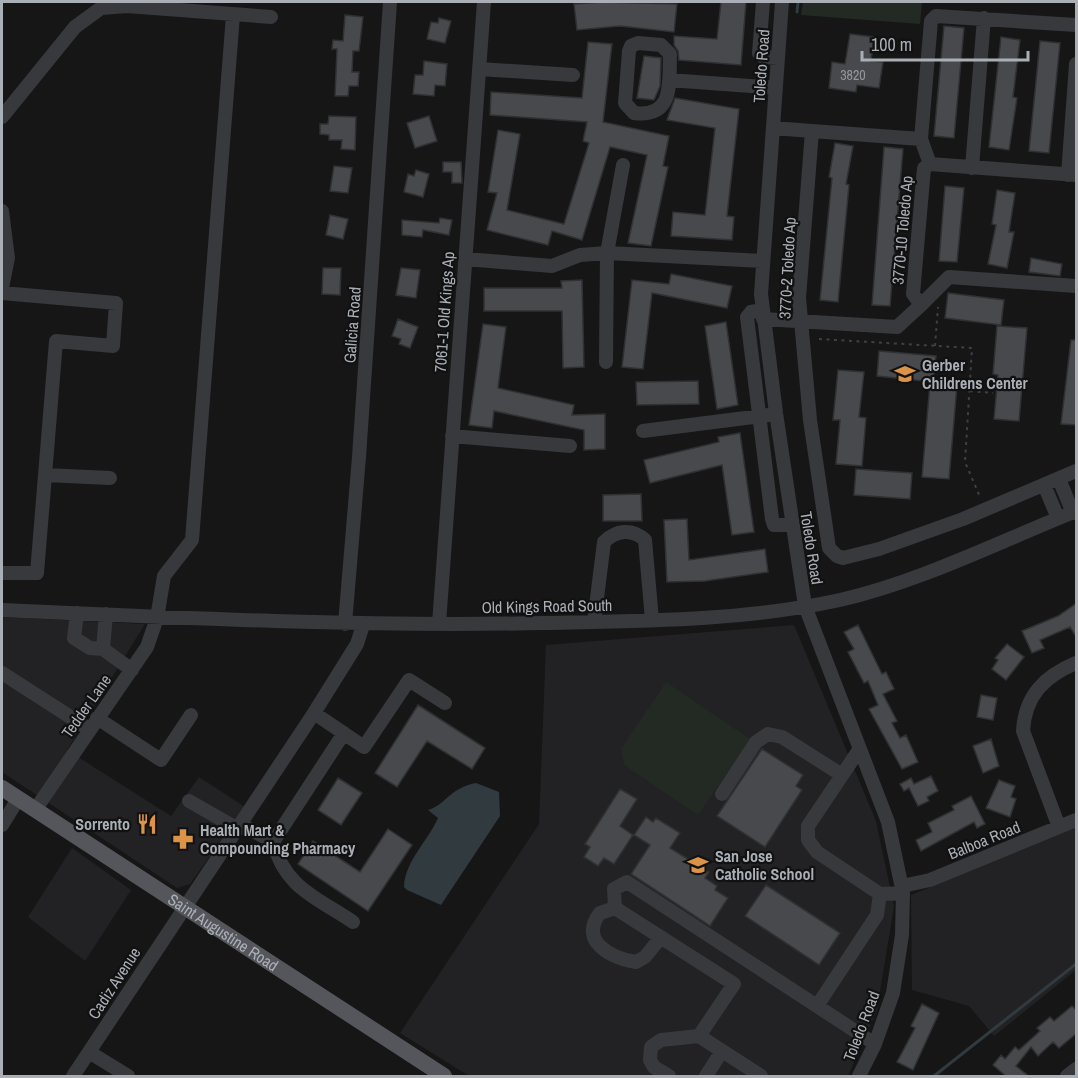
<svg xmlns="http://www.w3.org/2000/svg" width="1078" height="1078" viewBox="0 0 1078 1078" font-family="'Archivo Narrow',sans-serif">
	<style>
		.built { fill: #222224 }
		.green { fill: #232923 }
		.water { fill: #313a3f }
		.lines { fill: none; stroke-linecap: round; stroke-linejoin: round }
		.stream { stroke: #313a3f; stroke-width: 3 }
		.building { fill: #48494c; stroke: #303133; stroke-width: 1.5 }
		.path { stroke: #3e4043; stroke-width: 2; stroke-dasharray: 3 4.5; stroke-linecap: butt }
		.minor { stroke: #37393c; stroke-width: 14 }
		.major { stroke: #54565b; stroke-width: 16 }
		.labels { text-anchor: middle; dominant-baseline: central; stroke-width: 4.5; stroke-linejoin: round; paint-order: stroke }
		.number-label { font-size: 14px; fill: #92969c }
		.street-label { font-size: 16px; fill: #aaafb6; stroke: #111112 }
		.poi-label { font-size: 16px; font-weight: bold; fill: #aaafb6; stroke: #111112; text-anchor: start }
	</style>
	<rect width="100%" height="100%" fill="#161617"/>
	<path class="built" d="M2,617L145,624L67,750L171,816L199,777L245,807L190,884L177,888L2,772Z
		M794,625L876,821L894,906L877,1010L848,1076H469L400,1033L539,824L546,645Z
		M1076,827V970L994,1036L969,1006L912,990L911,895Z
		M72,848L131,890L85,961L28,917Z"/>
	<path class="green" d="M803,2H922L920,24L801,15Z
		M666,682L750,739L698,815L624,765L621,749Z"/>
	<path class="water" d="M476,783L499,792L500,816L441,905L407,890L404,887C405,861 428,841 438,818L428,810C446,805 449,788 476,783Z"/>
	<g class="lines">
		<path class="stream" d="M797,12L798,2
			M934,1076L1076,964"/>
	</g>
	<path class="building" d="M602,2L677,4L674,32L620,26L577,30L574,4Z
		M721,2H746L741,65L679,60L678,51L674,45V36L717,39Z
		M345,15L363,17L359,51H353L352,72H359L358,86H349L348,96H335L337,49H332L333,40L343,41Z
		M439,18L451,21L445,43L427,39L431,22L438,23Z
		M944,26L964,28L954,138L934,136Z
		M850,34L874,37L871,61L883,62L879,88L857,85L856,92L829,88L832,62L845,64Z
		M1001,37L1020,40L1013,97L1017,98L1009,150L989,147Z
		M1040,41L1060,43L1049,153L1029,151Z
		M588,42L612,44L603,122L669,136L663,166L668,167L651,246L628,243L647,155L610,147L582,240L552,231L548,245L487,230L497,193L488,192L498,130L520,134L507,210L564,224L589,143L583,141L587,122L490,115L491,92L582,98Z
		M644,56L661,58L660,86L654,100L637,98Z
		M424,61L447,64L445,86L435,85L434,96L413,94L415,75H423Z
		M675,98L739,109L727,216L734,217L732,240L671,236L673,212L705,215L715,128L667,120Z
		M329,116L356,117L355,150L341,149L342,140H329V135L320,134V124H328Z
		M429,116L437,141L415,148L407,123Z
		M835,143L853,146L846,184L849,185L838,302L820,300L832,178L829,177Z
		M884,147L903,149L890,306L872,305Z
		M443,162H461L462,183H452V172H443Z
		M334,166L352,168L348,193L330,191Z
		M416,170L429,174L423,197L404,192L408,174L414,176Z
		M945,186L964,188L957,262L939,261Z
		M997,190L1015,193L1009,232H1014L1007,268L988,264L996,225L992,224Z
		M330,215L348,219L343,239L326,235Z
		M440,218L452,220L449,235L423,230L422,237L402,235V220L439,223Z
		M1031,258L1062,264L1060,276L1029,272Z
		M323,268H341L340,295L322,294Z
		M401,268L420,270L416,298L396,295Z
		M671,274L732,286L727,308L652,293L643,369L622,367L632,280L669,284Z
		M582,280L584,367L563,368L562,311H484V288H562L561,281Z
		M948,293L1004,300L1001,325L945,318Z
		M398,319L418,327L410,348L399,344L401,339L392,336Z
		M726,322L738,405L717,409L705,326Z
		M483,324L506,327L498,388L574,405L572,415L605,414V449L584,450V430L494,411L492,428L469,425Z
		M997,326L1027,328L1019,421L994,419L998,375L993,374Z
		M1071,340H1077V425L1061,424Z
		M879,351L936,356L933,382L877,376Z
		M838,370L864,372L859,417L866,418L862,466L836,464L840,420H833Z
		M698,381L699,404L637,405L636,382Z
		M930,383L957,385L949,479L922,477Z
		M740,433L754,532L732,535L722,465L650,483L644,460L719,442L718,437Z
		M856,469L912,473L910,499L854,495Z
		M641,494L642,521H603V495Z
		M687,519L689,560L765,549L768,572L705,581L667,582L664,520Z
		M1077,603V638L1070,627L1040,640L1044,648L1032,653L1022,631L1058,616Z
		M858,625L882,674L886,672L894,689L883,694L897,721L892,723L900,738L906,735L918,762L902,769L869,709L878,705L868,681L864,683L848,652L854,649L844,632Z
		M1007,644L1024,657L1006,680L992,669L998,660L995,658Z
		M981,695L997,698L993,720L977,717Z
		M418,705L485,748L472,769L427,741L397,787L375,773Z
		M991,739L999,766L983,773L973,746Z
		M762,749L803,775L796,786L802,790L765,847L717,816Z
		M931,776L938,791L927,797L929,801L918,806L909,788L904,791L900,784L911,778L914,784Z
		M338,778L362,793L341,825L318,810Z
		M999,780L1015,786L1011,797L1016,799L1010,817L986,808Z
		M620,789L637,799L620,826L633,835L614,864L604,858L598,866L584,857L590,847L585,844Z
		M971,796L985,824L977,828L974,822L921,851L916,840L932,832L928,823L954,810L952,806Z
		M646,817L653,822L656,818L680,833L670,848L709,872L705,878L717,886L715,890L728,898L710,926L631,874L650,845L634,835Z
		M388,829L412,845L368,911L298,864L313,841L360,872Z
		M766,885L840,933L819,965L745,916Z
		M922,1004L939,1013L913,1070L897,1062L915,1028L911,1026Z
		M1072,1006L1077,1011V1033L1059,1048L1053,1042L1038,1056L1031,1047L1016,1066L1030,1077H1007L993,1065L1001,1055L1005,1059L1015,1047L1019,1050L1040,1031L1037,1028L1050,1017L1054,1021Z"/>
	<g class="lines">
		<path class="path" d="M819,339L972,348L965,462L980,497
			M935,346L938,307
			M970,391L993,393"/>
		<path class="minor" d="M763,2L759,53L763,57L778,58
			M782,2L761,294L776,413L805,606L888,822L903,893L902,935L893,993L875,1044L859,1076
			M1076,25L936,16L931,21L921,139L930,164L924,168L913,294L921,305L949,277L1076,286
			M638,43L661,45L670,54C669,84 674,118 634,113L625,103L629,51L631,46Z
			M479,69L573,75
			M669,80L776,88
			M2,117L75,27L101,8L127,6L271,17
			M773,128L812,131
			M921,139L812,131L799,298L810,420L829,548L837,556L843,558L879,549L963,519L1076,471
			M930,164L1076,175
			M972,168L984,18
			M1068,175L1076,64
			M2,211L8,258L2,288
			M465,259L552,266L580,255L607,253L763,261
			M2,293L116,303L113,346L56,341L37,573H2
			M762,310L751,312L747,317L772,519L774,525H792
			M763,319L897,327L921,305
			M606,362L607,253L623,165
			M643,431L769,415
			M452,436L570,446
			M45,475L110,478
			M1059,479L1073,513
			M1044,485L1058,518
			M2,610C183,618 363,627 545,623C644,621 743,621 840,600C919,582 1001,541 1076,511
			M77,613L74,638L90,648L103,649L132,670
			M594,622L604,542C616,530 632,528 645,540L652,620
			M345,624L359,457L390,2
			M439,624L484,2
			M103,649L106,614
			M2,673L89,729
			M314,713L364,747L409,680L445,703
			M97,718L161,760L191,715
			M859,750L808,826V840L817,852L880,894
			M722,794L756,742L768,734L782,737L842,775
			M189,801L238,829
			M35,810L147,647L157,618L164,576L192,540L233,15
			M241,824L273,842L344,733
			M2,825L18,799
			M1059,827L1023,731C1025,695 1045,676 1076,663
			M273,842C285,888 316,897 353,922
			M902,886L930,880L1076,820
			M615,908L600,913C578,941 611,958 636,962L645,957L661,937
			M817,1006L877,915L880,894L903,893
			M699,1036L734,984L615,908L614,889L627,882L875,1044
			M89,1052L128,1076
			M73,1076L314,713L357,644L363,625
			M669,1076L654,1067L650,1060L651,1047L661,1040L699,1036L761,1076
			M706,1076L722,1051
			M1067,1076L1076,1069"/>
		<path class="major" id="s1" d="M2,788L444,1076"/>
	</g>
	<defs>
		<g id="school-bare" transform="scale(1.62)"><path d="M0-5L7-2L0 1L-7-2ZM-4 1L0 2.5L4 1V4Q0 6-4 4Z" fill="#db934a" stroke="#111112" stroke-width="2.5" paint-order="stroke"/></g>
		<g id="restaurant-bare" transform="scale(1.62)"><path d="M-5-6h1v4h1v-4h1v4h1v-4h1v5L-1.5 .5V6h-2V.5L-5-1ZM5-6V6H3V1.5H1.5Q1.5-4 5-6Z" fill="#db934a" stroke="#111112" stroke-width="2.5" paint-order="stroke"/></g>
		<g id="pharmacy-bare" transform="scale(1.62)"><path d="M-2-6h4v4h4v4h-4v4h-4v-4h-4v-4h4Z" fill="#db934a" stroke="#111112" stroke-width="2.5" paint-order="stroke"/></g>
	</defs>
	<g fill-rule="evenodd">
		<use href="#school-bare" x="905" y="374"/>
		<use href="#restaurant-bare" x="147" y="824"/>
		<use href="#pharmacy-bare" x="183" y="839"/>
		<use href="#school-bare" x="698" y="865"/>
	</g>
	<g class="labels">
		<g class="number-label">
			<text x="853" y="75">3820</text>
		</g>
		<g class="street-label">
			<text transform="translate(761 66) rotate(-86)">Toledo Road</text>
			<text transform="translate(902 230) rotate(-85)">3770-10 Toledo Ap</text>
			<text transform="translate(787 268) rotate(-87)">3770-2 Toledo Ap</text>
			<text transform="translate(444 312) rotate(-86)">7061-1 Old Kings Ap</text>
			<text transform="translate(352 325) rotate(-86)">Galicia Road</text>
			<text transform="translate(812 548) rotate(81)">Toledo Road</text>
			<text transform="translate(547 606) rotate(-1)">Old Kings Road South</text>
			<text transform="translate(86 706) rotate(-55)">Tedder Lane</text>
			<text transform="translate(984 840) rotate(-22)">Balboa Road</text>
			<text stroke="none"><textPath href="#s1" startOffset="264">Saint Augustine Road</textPath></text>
			<text transform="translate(114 983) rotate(-57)">Cadiz Avenue</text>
			<text transform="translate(861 1026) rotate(-69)">Toledo Road</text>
		</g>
		<g class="poi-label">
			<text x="922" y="365">Gerber<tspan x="922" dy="18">Childrens Center</tspan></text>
			<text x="130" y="824" text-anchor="end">Sorrento</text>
			<text x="200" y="830">Health Mart &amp;<tspan x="200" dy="18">Compounding Pharmacy</tspan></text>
			<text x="715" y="856">San Jose<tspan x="715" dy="18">Catholic School</tspan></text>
		</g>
	</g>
	<rect width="1078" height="1078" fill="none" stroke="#aaafb6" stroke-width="6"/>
	<path d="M862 51v9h166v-9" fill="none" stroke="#aaafb6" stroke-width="3"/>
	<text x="871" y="51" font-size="18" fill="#aaafb6" stroke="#111112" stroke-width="4.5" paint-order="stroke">100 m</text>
</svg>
